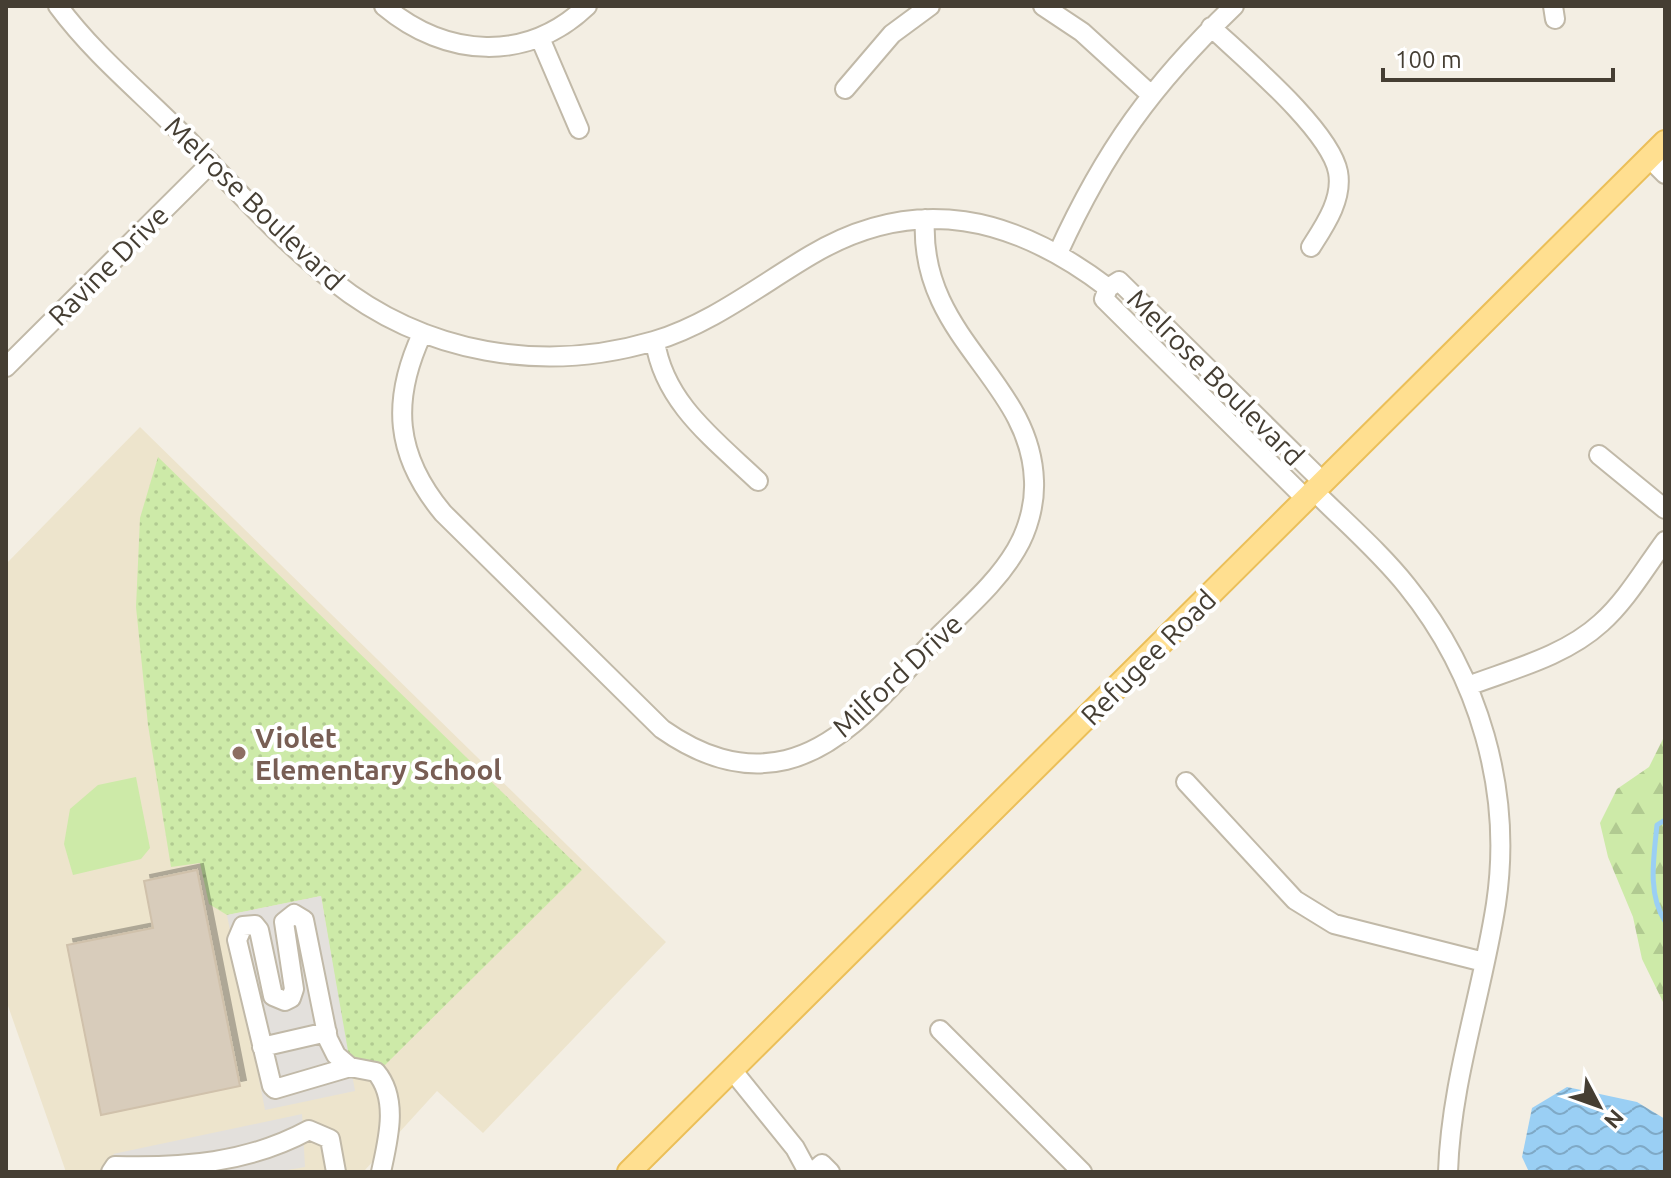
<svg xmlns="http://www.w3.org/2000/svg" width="1671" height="1178" viewBox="0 0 1671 1178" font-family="Ubuntu,sans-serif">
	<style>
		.education { fill: #ede4cc }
		.grass { fill: url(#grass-dots) }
		.forest { fill: url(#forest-firs) }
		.garden { fill: #cdeaa8 }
		.parking { fill: #e3e0dc }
		.water { fill: url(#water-waves) }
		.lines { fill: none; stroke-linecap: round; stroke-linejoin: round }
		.stream { stroke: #9acff4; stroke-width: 5 }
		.building { fill: #d8ccbb; stroke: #d0c1ab; stroke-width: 2; filter: url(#shadow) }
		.minor-casing { stroke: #c1b9a8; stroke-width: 22 }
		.major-casing { stroke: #ebbf59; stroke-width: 26 }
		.minor { stroke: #fff; stroke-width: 18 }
		.major { stroke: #ffdf90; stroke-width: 22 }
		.education-dot { fill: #8d6e63; stroke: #fff; stroke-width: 3 }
		.labels { text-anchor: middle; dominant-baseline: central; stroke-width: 8; stroke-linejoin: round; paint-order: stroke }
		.street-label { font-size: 28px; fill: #453e33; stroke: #fff }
		.education-label { font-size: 28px; font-weight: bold; fill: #785e54; stroke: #fff; text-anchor: start }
	</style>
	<defs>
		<pattern id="grass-dots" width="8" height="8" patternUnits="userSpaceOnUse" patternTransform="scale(2)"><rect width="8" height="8" fill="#cdeaa8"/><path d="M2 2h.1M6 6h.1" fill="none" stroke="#b1ca91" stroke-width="1.8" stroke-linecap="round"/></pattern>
		<pattern id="forest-firs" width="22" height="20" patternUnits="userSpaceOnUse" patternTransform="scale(2)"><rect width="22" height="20" fill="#cdeaa8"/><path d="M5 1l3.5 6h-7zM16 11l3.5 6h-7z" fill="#b1ca91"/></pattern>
		<pattern id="water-waves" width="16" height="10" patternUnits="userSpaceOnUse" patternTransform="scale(2)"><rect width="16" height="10" fill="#9acff4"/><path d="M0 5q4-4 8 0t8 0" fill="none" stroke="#7fa9c6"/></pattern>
		<filter id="shadow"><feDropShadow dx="6" dy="-6" stdDeviation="0" flood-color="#0004"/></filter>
	</defs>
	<rect width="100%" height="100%" fill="#f3eee3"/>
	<path class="education" d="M140,427L666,942L483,1133L437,1091L365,1170L66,1172L6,1000V564Z"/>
	<path class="grass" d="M158,457L582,870L385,1065L348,1057L321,896L227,915L209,904L200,863L171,867L148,725L136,607L140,518Z"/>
	<path class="forest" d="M1665,735V1016L1663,1002L1642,959L1633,917L1608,857L1600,823L1617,789L1649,767Z"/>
	<path class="garden" d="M136,777L150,848L141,859L73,875L64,844L70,809L98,785Z"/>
	<path class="parking" d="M321,896L355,1091L265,1110L227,915Z
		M302,1114L305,1167L276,1172H129L113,1154Z"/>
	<path class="water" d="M1567,1087L1637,1102L1665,1119V1172H1529L1522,1157L1532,1108Z"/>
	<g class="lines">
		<path class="stream" d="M1665,820L1657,825C1654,856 1647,894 1665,921"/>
	</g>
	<path class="building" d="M197,870L240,1086L101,1115L67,945L153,928L144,881Z"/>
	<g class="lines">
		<g class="minor-casing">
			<path id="minor" d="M58,6C95,56 144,95 187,139C234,187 280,239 333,281C424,354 543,374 654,341C711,324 760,285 811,255C917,192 1015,217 1108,288
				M384,6C446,58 527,63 587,6
				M1043,6L1082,32L1150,94
				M1553,6L1555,19
				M1211,27C1244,58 1330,130 1338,172C1343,199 1325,225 1311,247
				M540,38L579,129
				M845,89L892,34L930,6
				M1649,158L1665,174
				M1058,253C1105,150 1152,85 1234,6
				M422,334C391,401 395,455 443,513L662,729C699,755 740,771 786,760C852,744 898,675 944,631C970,605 997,582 1016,550C1028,530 1035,504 1034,481C1031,379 918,338 925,219
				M655,341C664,403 715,440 758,481
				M6,367L211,163
				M1599,455L1665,509
				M1314,491C1345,522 1380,552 1407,586C1479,675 1513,791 1496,904C1482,995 1451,1080 1448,1172
				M1306,499L1104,299L1108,288L1119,281L1323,482
				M1468,686C1513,669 1565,656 1601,623C1626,601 1645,568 1665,541
				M1186,782L1295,900L1334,924L1484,962
				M940,1030L1082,1172
				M262,1047L327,1032
				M350,1067L336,1055L328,1039L304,920L294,914L284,922L294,989L291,998L285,1001L273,996L259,930L255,925L243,926L237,940L272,1086L275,1089L350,1067L376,1072C399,1099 388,1140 381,1172
				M732,1070L795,1148L808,1172
				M111,1172L115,1166C182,1168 248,1163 309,1130L330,1139L336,1172
				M813,1172L822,1164L830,1172"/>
		</g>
		<g class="major-casing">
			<path id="major" d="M629,1172L1665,142"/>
		</g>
		<use href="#minor" class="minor"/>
		<use href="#major" class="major"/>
	</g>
	<circle class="education-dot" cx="239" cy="753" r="8"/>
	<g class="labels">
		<g class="street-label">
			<text transform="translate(255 203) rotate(44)">Melrose Boulevard</text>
			<text transform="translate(108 265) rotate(-45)">Ravine Drive</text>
			<text transform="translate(1216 377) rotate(45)">Melrose Boulevard</text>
			<text transform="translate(1148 657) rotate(-45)">Refugee Road</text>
			<text transform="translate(897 675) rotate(-43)">Milford Drive</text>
		</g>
		<g class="education-label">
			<text x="255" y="737">Violet<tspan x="255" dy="32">Elementary School</tspan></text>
		</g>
	</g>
	<rect width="1671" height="1178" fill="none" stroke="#453e33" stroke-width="16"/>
	<g transform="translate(1599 1106) rotate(131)" stroke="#ffffff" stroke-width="6" paint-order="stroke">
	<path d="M0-6L14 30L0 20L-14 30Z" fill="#453e33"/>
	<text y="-12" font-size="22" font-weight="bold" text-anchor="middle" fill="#453e33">N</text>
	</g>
	<path d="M1383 68v12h230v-12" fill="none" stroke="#453e33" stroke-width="4"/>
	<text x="1395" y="68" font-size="24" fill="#453e33" stroke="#ffffff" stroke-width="6" paint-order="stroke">100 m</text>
</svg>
